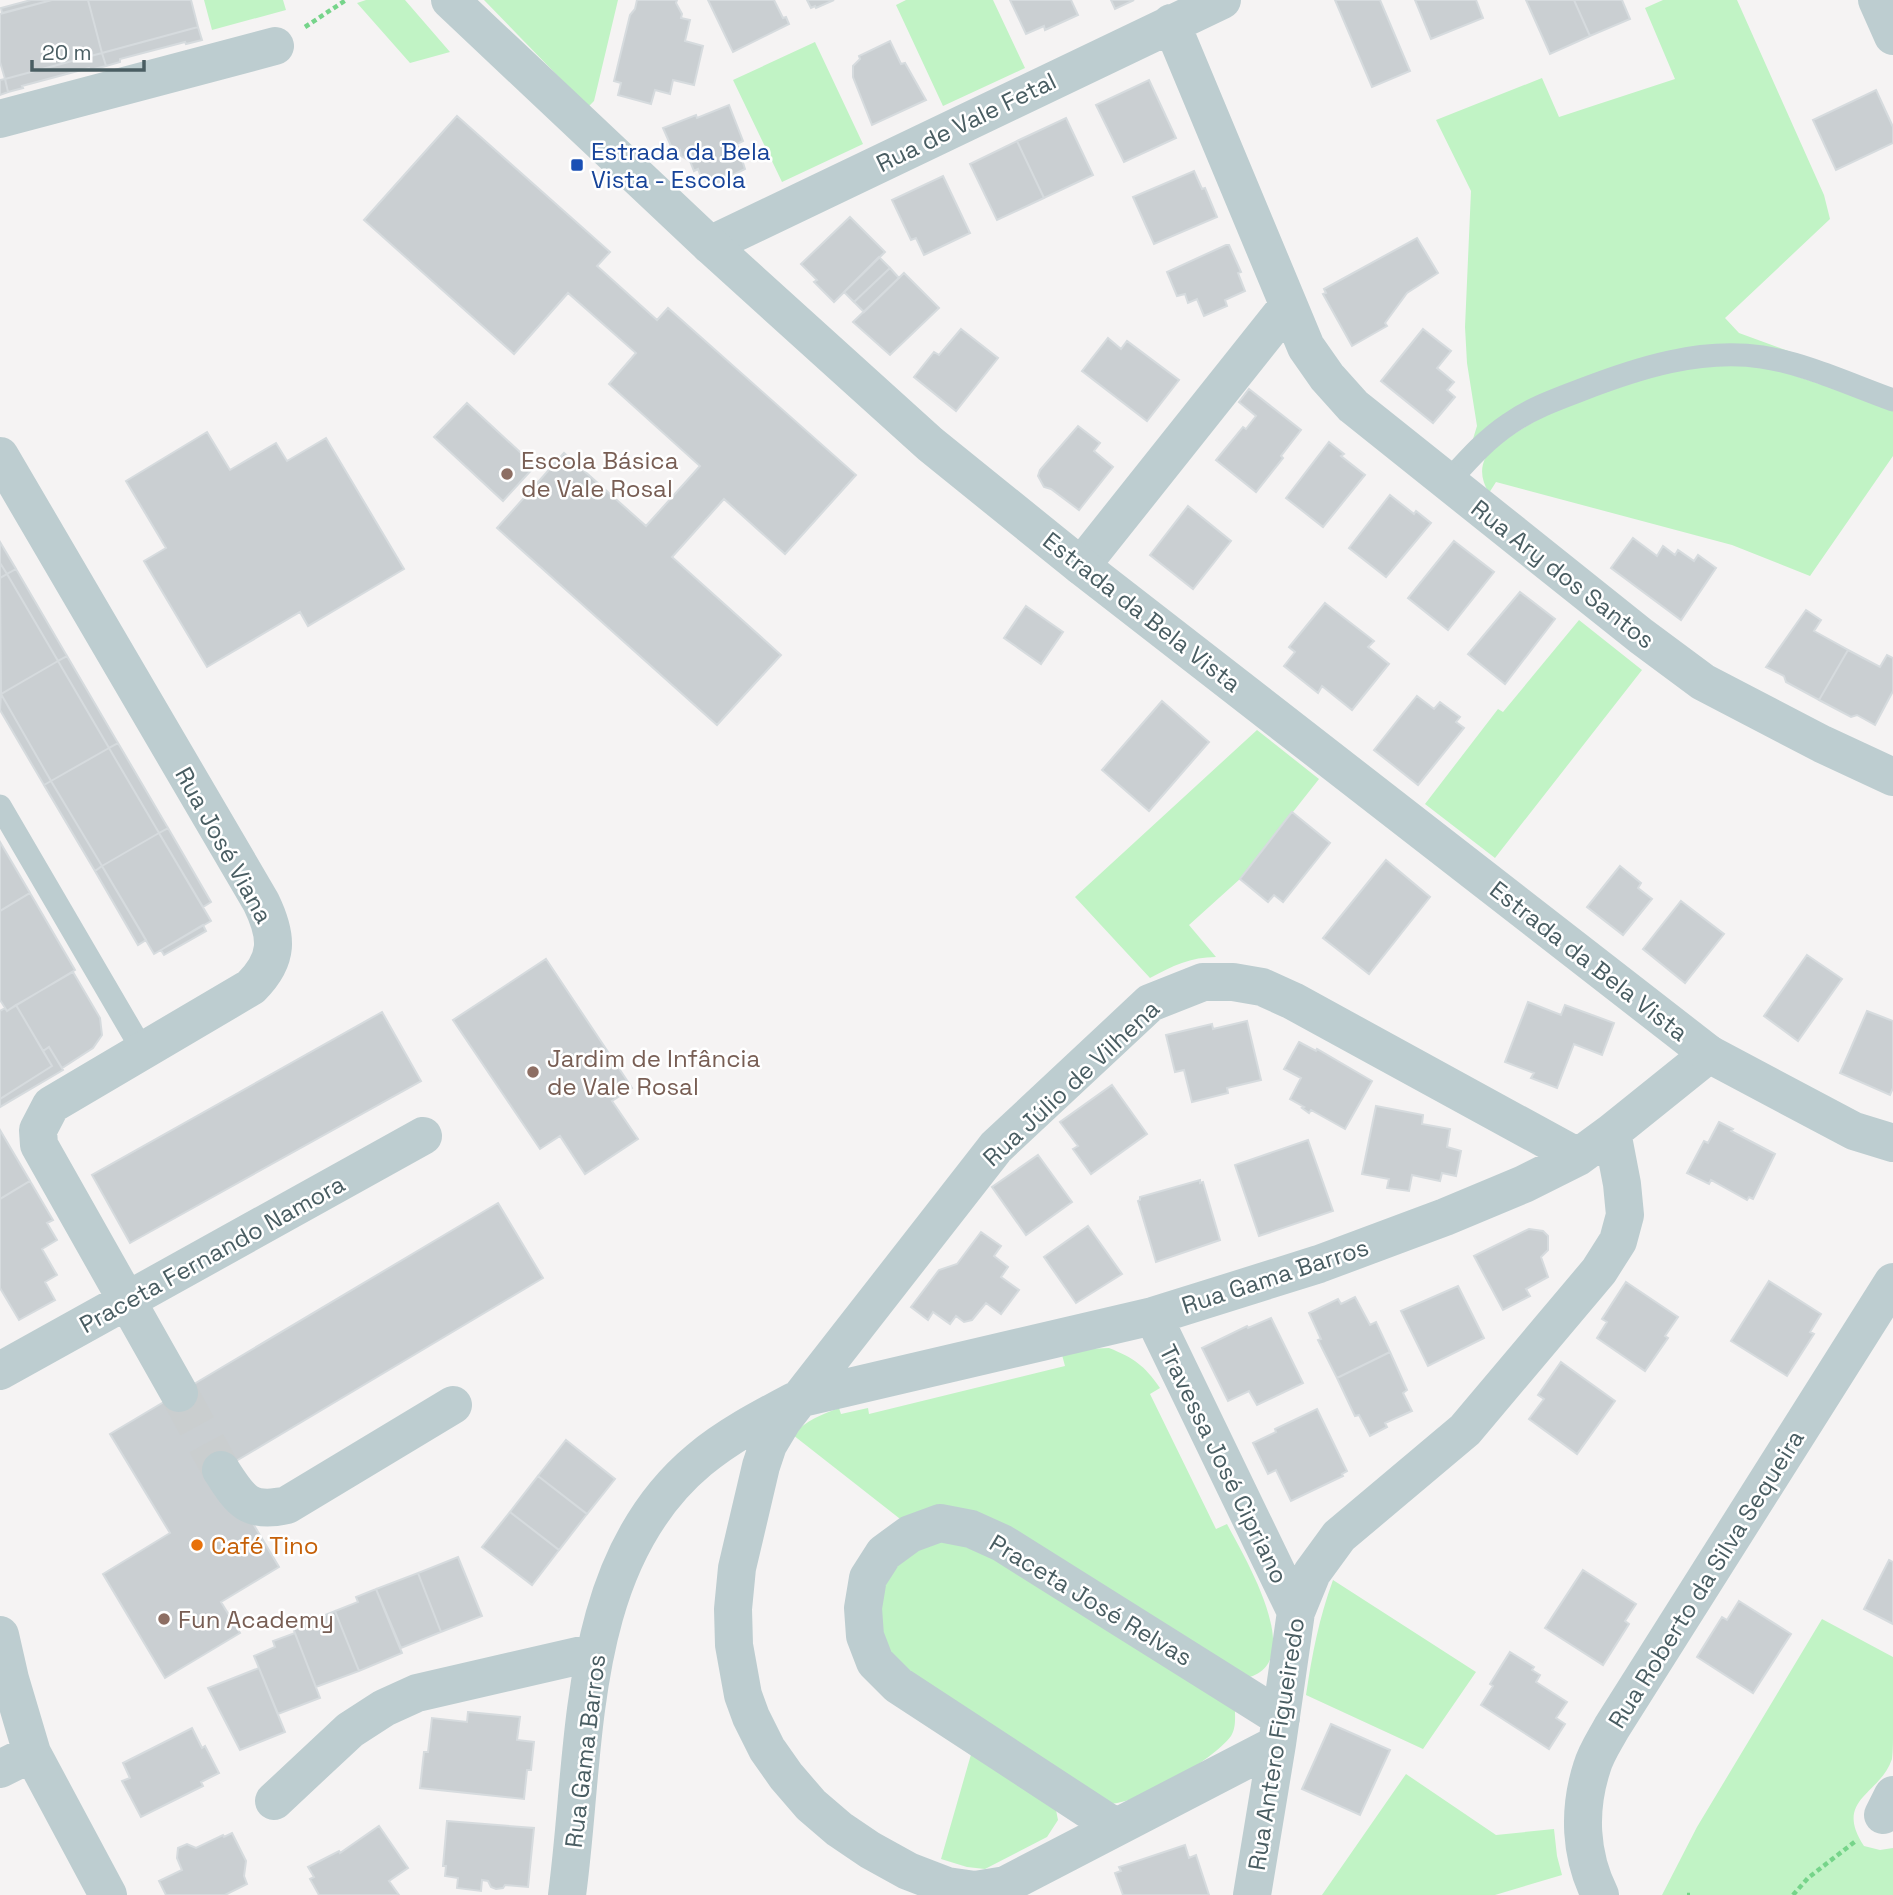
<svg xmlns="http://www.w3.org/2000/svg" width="1893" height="1895" viewBox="0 0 1893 1895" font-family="'Space Grotesk',sans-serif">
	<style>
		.green { fill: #c1f3c5 }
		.building { fill: #cacfd2; stroke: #d6dbde; stroke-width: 2 }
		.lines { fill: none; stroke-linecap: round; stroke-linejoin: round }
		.minor-tunnel { stroke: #cacecf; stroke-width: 38; stroke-dasharray: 38 19; stroke-linecap: butt }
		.path { stroke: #76d48a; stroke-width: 4.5; stroke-dasharray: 5 3.5; stroke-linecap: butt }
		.service { stroke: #bdcdd0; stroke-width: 23 }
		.minor { stroke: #bdcdd0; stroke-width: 38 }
		.tertiary { stroke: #bdcdd0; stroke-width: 38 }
		.transit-dot { fill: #1a4fb4; stroke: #fff; stroke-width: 2.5 }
		.education-dot { fill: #8d6e63; stroke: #fff; stroke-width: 2.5 }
		.food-dot { fill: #e8710a; stroke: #fff; stroke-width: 2.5 }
		.labels { text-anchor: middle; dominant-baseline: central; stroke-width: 5; stroke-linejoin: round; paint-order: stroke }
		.street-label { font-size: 24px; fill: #495d62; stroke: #fff }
		.transit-label { font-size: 24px; fill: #164399; stroke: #fff; text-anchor: start }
		.education-label { font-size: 24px; fill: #785e54; stroke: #fff; text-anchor: start }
		.food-label { font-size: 24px; fill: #c56008; stroke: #fff; text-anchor: start }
	</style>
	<rect width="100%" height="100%" fill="#f5f3f3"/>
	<path class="green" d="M204,0H283L286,10L212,30Z
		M366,0H405L450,52L410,63L357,3Z
		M484,0H618L594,101L588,107Z
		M906,0H993L1025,68L943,106L896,5Z
		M1663,0H1737L1824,195L1830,219L1725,318L1739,333L1893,389L1733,347L1473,439L1477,426L1467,363L1465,327L1471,191L1436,120L1542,78L1559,117L1675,79L1645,8Z
		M815,42L863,144L782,182L733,80Z
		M1713,365H1751L1777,370L1893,408V456L1810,576L1732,545L1496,482L1489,493C1478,475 1480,459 1496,445L1553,410L1668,371Z
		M1579,620L1642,670L1495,858L1425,804L1498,709L1503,712Z
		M1257,730L1319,779L1240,879L1189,925L1216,957C1191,957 1172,966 1150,978L1075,897Z
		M1109,1348C1134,1358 1144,1365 1160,1388L1150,1394L1216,1529L1227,1524C1244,1557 1313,1669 1241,1679L1002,1528L904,1522L793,1435C806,1420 821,1415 839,1408L841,1414L868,1408L869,1414L1065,1366L1062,1355L1087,1349Z
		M963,1534L1235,1710C1235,1718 1236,1728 1231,1736C1212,1761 1136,1806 1105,1804L897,1673L870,1606L895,1552Z
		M1333,1580L1476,1672L1423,1749L1306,1695C1312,1655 1319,1618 1333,1580Z
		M1822,1619L1893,1657C1893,1682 1893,1707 1893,1732C1893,1740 1893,1751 1892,1759C1880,1795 1833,1799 1864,1846L1880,1850L1893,1848V1895H1662L1697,1827Z
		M972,1751L1056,1810L1058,1820L1047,1837L985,1869L967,1867L941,1859Z
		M1406,1774L1496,1835L1554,1829L1557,1856L1562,1875L1495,1895H1322Z"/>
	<path class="building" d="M31,0H52L2,13L1,8Z
		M52,0H88L102,53L5,79L0,62V14Z
		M88,0H191L198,27L102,53Z
		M637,0H677L676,3L682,14L681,18L690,20L685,41L703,46L694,85L673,80L670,94L655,90L651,104L618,95L621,83L614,81L630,15L635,9Z
		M708,0H774L783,18L786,17L789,24L733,52Z
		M807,0H834L816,8L815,6L811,8Z
		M1010,0H1071L1078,15L1045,30L1044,26L1026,34Z
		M1111,0H1134L1115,9Z
		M1335,0H1380L1410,71L1372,87Z
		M1415,0H1476L1483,18L1431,39Z
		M1526,0H1574L1590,36L1550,54Z
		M1574,0H1622L1630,19L1590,36Z
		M198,27L202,40L186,44L185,42L120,59V62L106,66L102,53Z
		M890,41L901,64L905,63L926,100L872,125L853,77V66L860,59L859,56Z
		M102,53L106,66L90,70L89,68L22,86L23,88L8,92L5,79Z
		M5,79L8,92L0,95V80Z
		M1149,80L1176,138L1124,162L1096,105Z
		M1876,90L1893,127V143L1836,170L1813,120Z
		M729,105L743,141L737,144L745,169L717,183H708L701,177L698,169L694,171L690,161L681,156L680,150L674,153L663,128L696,115L697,118Z
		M457,116L610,252L597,266L657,320L668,308L856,475L785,554L724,499L672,557L781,655L717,725L497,528L564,453L646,526L700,466L609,384L636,353L568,293L514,354L364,220Z
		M1066,118L1093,175L1044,198L1017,141Z
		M1017,141L1044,198L997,220L970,164Z
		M1194,171L1202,189L1205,188L1217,217L1154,244L1133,197Z
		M943,176L970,233L924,255L916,238L911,240L892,200Z
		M850,217L885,252L834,302L814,282L817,280L801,264Z
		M1417,238L1438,273L1407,293L1385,323L1387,326L1352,346L1323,294L1326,293L1324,289Z
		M1226,245H1229L1241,272L1238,273L1245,291L1225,300L1227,306L1204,316L1197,299L1188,303L1185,294L1177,296L1167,272Z
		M879,257L890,268L854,302L844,292Z
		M890,268L899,278L864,312L854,302Z
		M904,273L939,308L890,355L853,322Z
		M961,329L998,358L956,411L914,377L934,352L939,355Z
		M1423,329L1451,351L1437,368L1454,382L1447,390L1455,397L1433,423L1381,381Z
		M1108,338L1121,349L1127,341L1179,380L1147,421L1082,371Z
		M1249,389L1301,430L1281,456L1283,458L1256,492L1216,460L1243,427L1246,429L1256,416L1239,402Z
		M467,403L535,466L503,501L434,437Z
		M1078,426L1100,443L1094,451L1113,467L1079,510L1051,489L1044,487L1038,476L1040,470Z
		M207,432L230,470L276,443L287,461L326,438L404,569L308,626L300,612L207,667L144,561L166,548L126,481Z
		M1329,442L1344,454L1341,456L1365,475L1323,527L1286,498Z
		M1390,495L1414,514L1416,511L1431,523L1386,577L1349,548Z
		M1188,506L1231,541L1193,589L1150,555Z
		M1633,538L1657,556L1663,546L1675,555L1678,550L1694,561L1698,555L1716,568L1681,620L1611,568Z
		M1454,541L1494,572L1448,630L1408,598Z
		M0,542L16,569L7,574L0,563Z
		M0,563L7,574L0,578Z
		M16,569L67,656L58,661L7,574Z
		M7,574L58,661L1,694L0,578Z
		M1520,592L1555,619L1505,684L1468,654Z
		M1325,603L1374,641L1368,647L1389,664L1352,710L1322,686L1318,693L1284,666L1295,652L1289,647Z
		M1026,606L1063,632L1041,664L1004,638Z
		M1806,610L1821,620L1814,631L1848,650L1819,700L1786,682L1784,676L1766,667Z
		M1848,650L1880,667L1887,655L1893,658V691L1875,725L1857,715L1851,717L1819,700Z
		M67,656L118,743L109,748L58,661Z
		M58,661L109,748L51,781L1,694Z
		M1,694L51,781L44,785L0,710Z
		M1417,696L1434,709L1440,702L1460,717L1456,722L1464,728L1418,785L1374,750Z
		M1162,701L1209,742L1149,811L1102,770Z
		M118,743L168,828L159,833L109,748Z
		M109,748L159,833L102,866L51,781Z
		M51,781L102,866L95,871L44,785Z
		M1292,812L1330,843L1283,902L1274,895L1268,902L1240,879Z
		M168,828L211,902L203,907L159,833Z
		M159,833L211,921L154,954L102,866Z
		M0,842L30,893L0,911Z
		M1386,860L1430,897L1369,974L1323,938Z
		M102,866L146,940L138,945L95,871Z
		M1620,866L1641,883L1638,888L1652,899L1623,935L1587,907Z
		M30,893L75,970L7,1011L0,1000V911Z
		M1681,901L1724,934L1685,983L1643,949Z
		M203,925L206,931L164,955L161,950Z
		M1807,955L1842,979L1798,1041L1764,1016Z
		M546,959L632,1088L612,1101L638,1139L585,1174L560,1136L540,1149L453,1020Z
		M73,972L100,1018L102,1035L93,1048L62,1068L49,1047L43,1051L16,1005Z
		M1528,1002L1561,1015L1565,1005L1614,1023L1602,1055L1574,1044L1557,1088L1531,1078L1534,1073L1505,1062Z
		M16,1005L52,1066L0,1099V1011L5,1008L7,1011Z
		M1867,1011L1893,1021V1088L1890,1095L1840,1073Z
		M382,1012L421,1081L130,1243L92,1175Z
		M1247,1021L1261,1080L1227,1088L1228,1093L1192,1102L1184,1070L1175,1072L1166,1035L1212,1024L1213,1029Z
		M1299,1042L1316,1051L1317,1049L1372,1081L1345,1129L1311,1110L1309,1113L1302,1108L1304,1107L1290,1099L1301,1078L1284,1069Z
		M49,1047L63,1070L0,1107V1099L52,1066L43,1051Z
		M1112,1085L1147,1134L1091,1174L1073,1149L1078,1146L1060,1122Z
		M1376,1106L1423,1115L1422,1124L1450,1129L1447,1147L1461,1151L1456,1176L1442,1173L1440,1181L1412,1175L1409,1191L1387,1188L1389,1179L1362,1174Z
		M1719,1122L1733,1129L1731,1131L1775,1154L1753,1199L1749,1197L1747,1200L1711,1180L1709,1184L1687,1173L1704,1141L1708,1143Z
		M0,1130L30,1181L0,1199Z
		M1308,1140L1333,1211L1259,1236L1235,1165Z
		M1038,1155L1072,1202L1026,1235L992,1187Z
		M1200,1180V1183L1203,1182L1220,1240L1156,1262L1138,1201L1140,1200V1197Z
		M30,1181L53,1220L47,1223L57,1240L42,1249L57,1275L45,1282L55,1300L19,1320L0,1288V1199Z
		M498,1203L543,1278L221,1470L279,1567L221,1602L240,1633L165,1678L103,1574L170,1533L110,1434Z
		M1088,1226L1122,1274L1076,1303L1044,1257Z
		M1529,1229L1543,1231L1548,1236V1250L1541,1257L1548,1277L1526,1289L1530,1296L1503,1310L1474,1256Z
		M981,1232L1001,1246L994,1256L1008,1267L1001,1277L1019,1290L1001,1314L986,1303L972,1320L964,1322L956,1316L950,1324L933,1312L928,1320L911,1307L939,1270L957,1264Z
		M1769,1281L1821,1314L1810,1332L1814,1334L1787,1376L1731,1341Z
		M1626,1282L1678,1317L1665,1336L1668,1338L1645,1371L1597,1338L1607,1322L1602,1319Z
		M1458,1286L1484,1338L1428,1366L1401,1311Z
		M1355,1297L1370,1325L1376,1322L1390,1352L1337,1378L1318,1340L1321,1339L1309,1313L1338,1299L1341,1304Z
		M1271,1318L1303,1383L1257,1405L1249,1391L1228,1401L1202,1348L1247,1326L1248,1328Z
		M1390,1352L1407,1390L1403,1393L1412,1411L1385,1423L1387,1427L1370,1436L1359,1415L1355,1416L1337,1378Z
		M1561,1362L1615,1401L1577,1454L1529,1419L1544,1399L1538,1395Z
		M1317,1409L1347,1471L1342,1474L1343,1476L1291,1501L1276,1470L1268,1474L1253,1443L1276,1432L1275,1429Z
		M566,1440L615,1479L587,1514L538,1476Z
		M538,1476L587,1514L559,1550L510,1512Z
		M510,1512L559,1550L532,1585L482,1547Z
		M458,1557L482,1616L441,1632L418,1573Z
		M1889,1560L1893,1562V1624L1864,1609Z
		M1583,1570L1636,1604L1625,1621L1629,1624L1603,1665L1545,1628Z
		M418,1573L441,1632L401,1648L376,1589Z
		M376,1589L402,1653L359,1671L335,1611L358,1602L356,1597Z
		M1739,1601L1791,1634L1753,1693L1697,1657L1722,1617L1727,1620Z
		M335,1611L359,1671L316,1687L291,1623L311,1615L313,1620Z
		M295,1633L320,1698L278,1714L254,1656L275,1647L273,1641Z
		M1510,1652L1534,1667L1532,1670L1540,1675L1536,1682L1567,1702L1556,1718L1565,1724L1549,1749L1481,1705L1493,1686L1490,1684Z
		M259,1668L285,1732L240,1750L208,1688Z
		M468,1712L520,1717L517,1740L534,1742L531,1770H527L524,1799L420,1788L424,1752H428L432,1718L467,1722Z
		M1331,1724L1390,1750L1360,1815L1302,1789Z
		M192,1728L202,1748L205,1746L219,1773L201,1782L203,1786L141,1817L122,1781L130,1778L123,1763Z
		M447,1821L534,1828L528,1887L505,1885L503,1888L496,1889L491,1887L488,1881L482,1880L481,1891L457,1888L458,1878L445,1876L446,1866H443Z
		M379,1826L408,1868L389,1881L399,1895H319L310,1879L314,1877L308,1867L339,1851L340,1853Z
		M232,1833L246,1861L244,1876L247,1884L225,1895H166L159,1881L182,1870L177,1858L178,1848L187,1844L196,1848L223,1835L224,1837Z
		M1185,1845L1189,1858L1196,1855L1209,1895H1123L1115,1873L1121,1871L1119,1867Z"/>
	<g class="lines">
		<path class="minor-tunnel" d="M179,1393L221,1470"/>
		<path class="path" d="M305,27L346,0
			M1687,1895H1690
			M1793,1895L1808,1878L1857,1840"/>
		<path class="service" d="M1448,482C1467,461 1485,440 1509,424C1530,409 1557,399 1581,390C1638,368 1700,348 1762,357C1807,364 1851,385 1893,400
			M0,806L143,1051"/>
		<path class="minor" d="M1877,0L1893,36
			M1171,23L1306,347L1327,377L1353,406L1641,636L1703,682L1822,744L1893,777
			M0,119L275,46
			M710,245L1222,0
			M0,456L261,902C278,937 279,959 251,987L51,1105L38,1130L39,1145L179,1393
			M1081,566L1288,306
			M1153,1316L1296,1612
			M0,1371L423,1136
			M221,1470C240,1500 248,1514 287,1505L453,1405
			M0,1635L10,1679L32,1753L108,1895
			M0,1769L32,1753
			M274,1801L350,1730L384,1708L417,1693L595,1652
			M1883,1815L1893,1795
			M1115,1827L898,1685L875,1662L865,1636L863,1608L868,1578L884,1553L910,1534L940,1523L971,1529L1002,1543L1281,1718
			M1006,1885L975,1890L947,1886L908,1871L870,1850L839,1829L811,1805L786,1776L767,1749L751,1717L743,1695L734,1645L733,1609L737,1568L761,1466L768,1445L783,1420L996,1147L1150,1003L1203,982H1233L1262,987L1293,1001L1578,1157
			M567,1895C587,1749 574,1564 699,1460C729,1435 764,1417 798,1399L1153,1316L1319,1264L1445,1217L1524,1184L1578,1157L1612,1132L1709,1054
			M986,1895L1277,1744
			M1252,1895L1277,1744L1296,1612L1312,1573L1339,1536L1465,1430L1599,1271L1618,1241L1625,1215L1622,1184L1612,1132
			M1600,1895C1580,1855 1578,1810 1592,1767C1596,1753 1605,1740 1612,1727L1893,1282"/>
		<path class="tertiary" d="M450,0L710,245L930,444L1081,566L1709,1054L1854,1131L1893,1143"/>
	</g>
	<rect class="transit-dot" x="570" y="158" width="14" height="14" rx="3.5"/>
	<g class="education-dot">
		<circle cx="507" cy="474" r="7"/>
		<circle cx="533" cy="1072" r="7"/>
		<circle cx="164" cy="1619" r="7"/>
	</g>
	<circle class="food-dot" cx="197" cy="1545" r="7"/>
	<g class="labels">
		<g class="street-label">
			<text transform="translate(966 122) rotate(-26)">Rua de Vale Fetal</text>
			<text transform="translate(1563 574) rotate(38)">Rua Ary dos Santos</text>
			<text transform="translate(1142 612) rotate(38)">Estrada da Bela Vista</text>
			<text transform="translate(224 845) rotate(61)">Rua José Viana</text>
			<text transform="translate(1589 961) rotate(38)">Estrada da Bela Vista</text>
			<text transform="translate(1071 1083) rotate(-43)">Rua Júlio de Vilhena</text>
			<text transform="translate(212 1254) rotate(-29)">Praceta Fernando Namora</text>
			<text transform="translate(1275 1276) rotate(-18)">Rua Gama Barros</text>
			<text transform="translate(1224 1464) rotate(64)">Travessa José Cipriano</text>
			<text transform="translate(1706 1579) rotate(-58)">Rua Roberto da Silva Sequeira</text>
			<text transform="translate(1091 1600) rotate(31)">Praceta José Relvas</text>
			<text transform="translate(1276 1744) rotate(-81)">Rua Antero Figueiredo</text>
			<text transform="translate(585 1751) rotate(-83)">Rua Gama Barros</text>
		</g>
		<g class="transit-label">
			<text x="591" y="151">Estrada da Bela<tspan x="591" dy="28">Vista - Escola</tspan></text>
		</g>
		<g class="education-label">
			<text x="521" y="460">Escola Básica<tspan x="521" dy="28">de Vale Rosal</tspan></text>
			<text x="547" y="1058">Jardim de Infância<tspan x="547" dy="28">de Vale Rosal</tspan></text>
			<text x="178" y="1619">Fun Academy</text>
		</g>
		<g class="food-label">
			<text x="211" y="1545">Café Tino</text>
		</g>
	</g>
	<path d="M32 60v10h112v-10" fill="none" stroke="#495d62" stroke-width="3.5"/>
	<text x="42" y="60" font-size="21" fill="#495d62" stroke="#ffffff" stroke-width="5" paint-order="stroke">20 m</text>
</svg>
